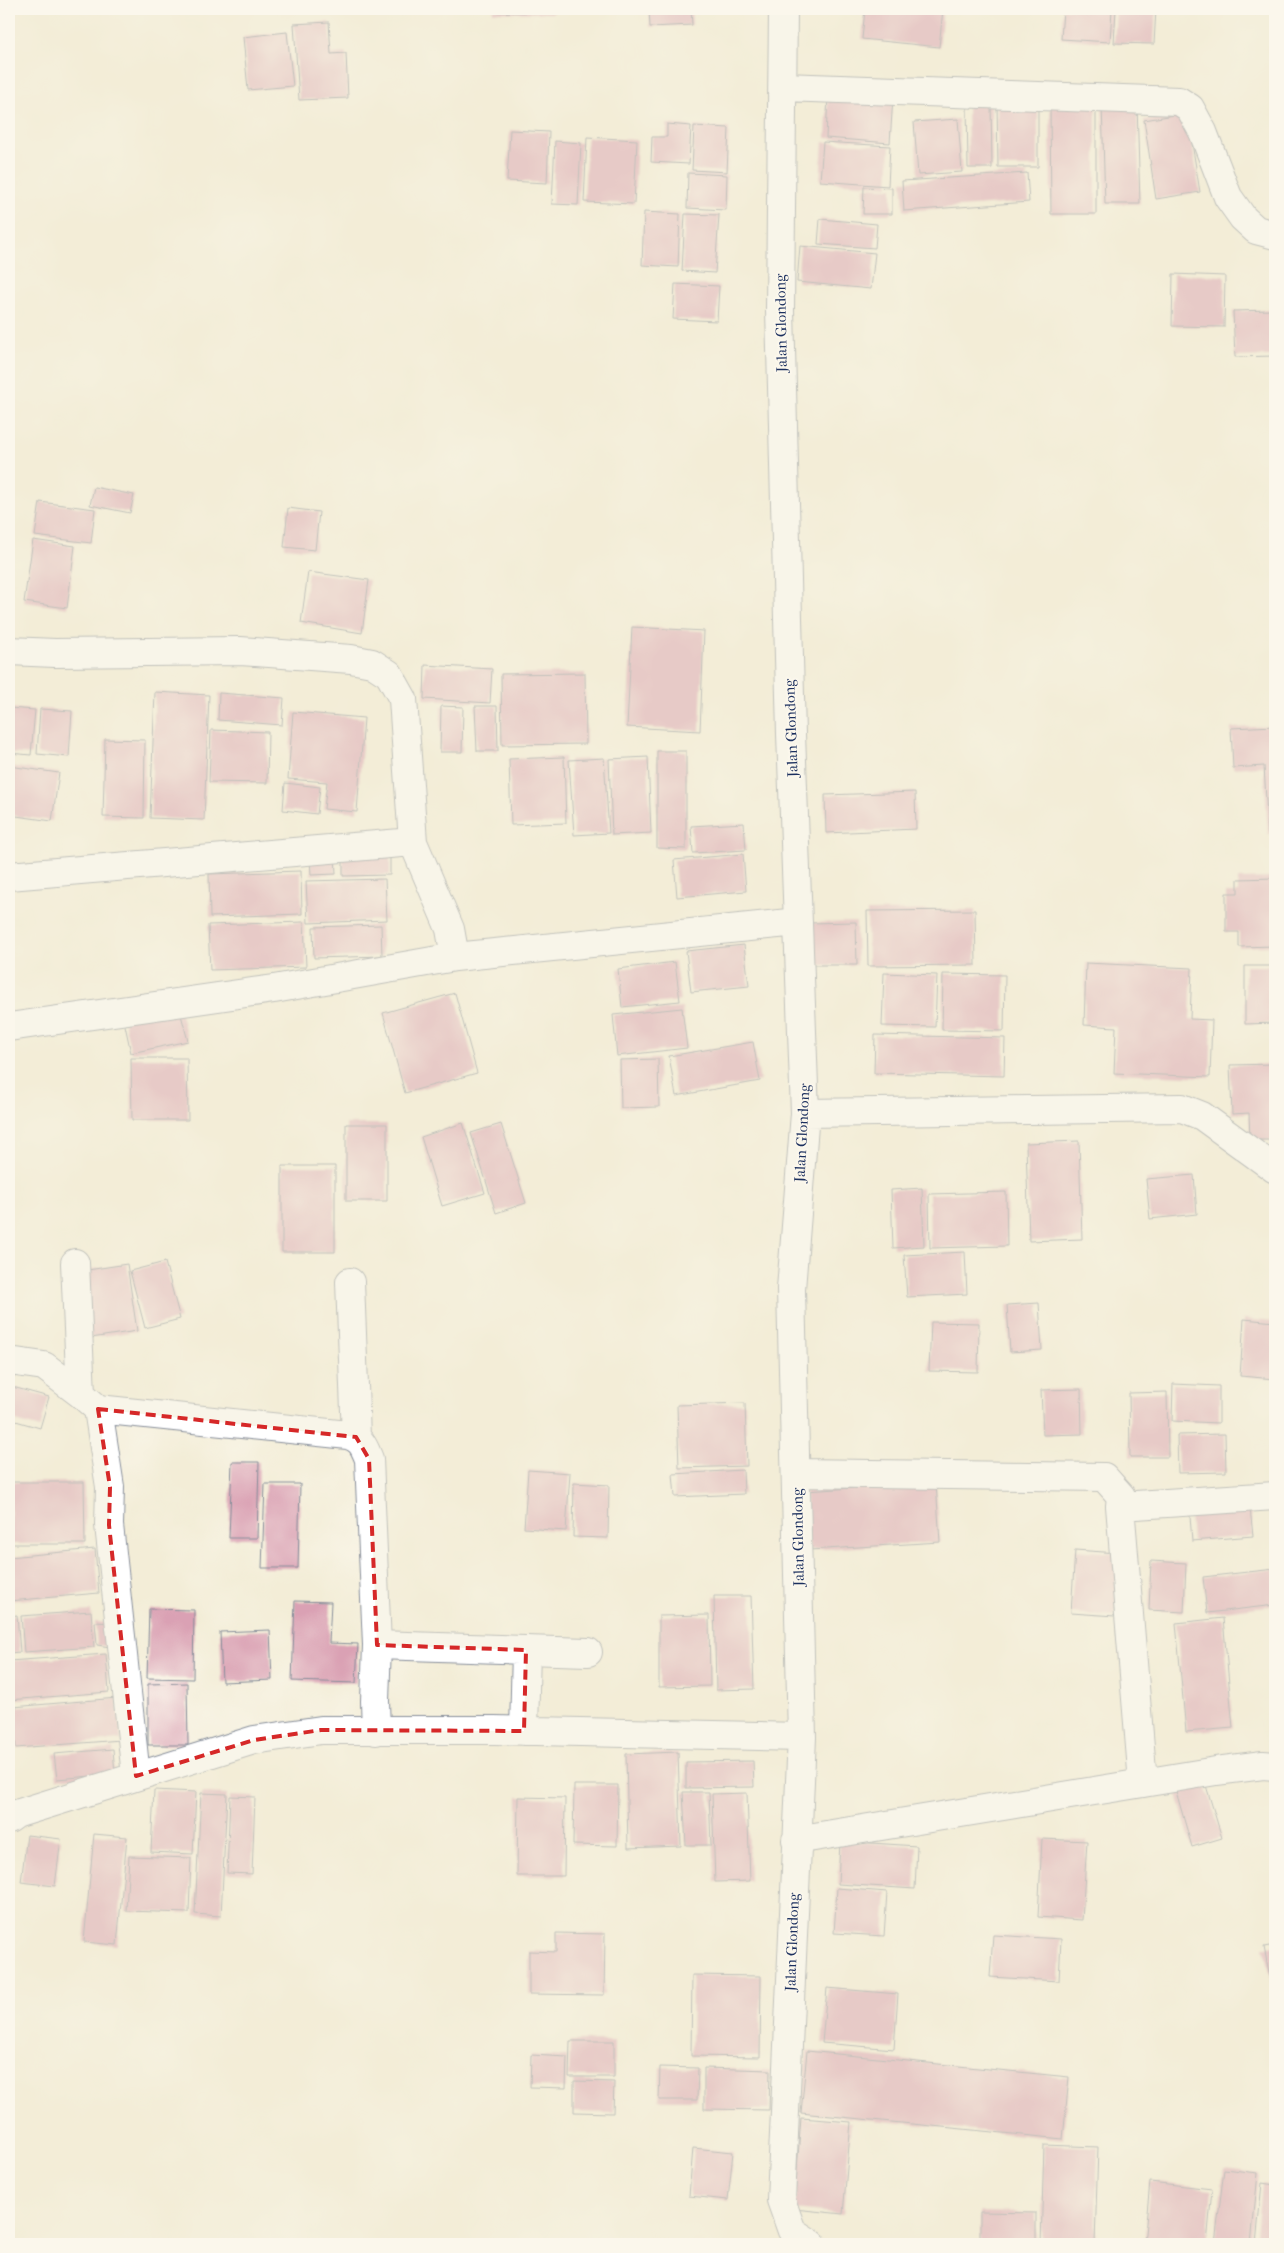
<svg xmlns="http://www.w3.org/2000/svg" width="1284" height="2253" viewBox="0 0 1284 2253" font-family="'IM FELL French Canon',serif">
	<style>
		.building { fill: #daa1b4 }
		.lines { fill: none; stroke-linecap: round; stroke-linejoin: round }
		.minor-casing { stroke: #878e9a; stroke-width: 30 }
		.minor { stroke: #fff; stroke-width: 28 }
		.marked { fill: none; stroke: #d62828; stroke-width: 4; stroke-dasharray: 10 6; stroke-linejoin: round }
		.labels { text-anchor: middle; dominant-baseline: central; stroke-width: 4.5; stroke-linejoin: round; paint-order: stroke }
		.street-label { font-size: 15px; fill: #1b2f5e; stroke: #fbf7ec }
	</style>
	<rect width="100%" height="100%" fill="#fbf7ec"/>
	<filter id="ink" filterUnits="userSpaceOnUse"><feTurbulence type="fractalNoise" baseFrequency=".02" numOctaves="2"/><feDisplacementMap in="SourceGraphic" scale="10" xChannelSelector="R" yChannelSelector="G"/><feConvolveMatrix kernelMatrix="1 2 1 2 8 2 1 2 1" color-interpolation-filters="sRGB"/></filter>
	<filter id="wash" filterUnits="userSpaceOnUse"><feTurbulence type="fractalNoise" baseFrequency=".0096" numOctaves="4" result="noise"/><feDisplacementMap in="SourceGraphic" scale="20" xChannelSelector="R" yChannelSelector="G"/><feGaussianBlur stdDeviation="1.12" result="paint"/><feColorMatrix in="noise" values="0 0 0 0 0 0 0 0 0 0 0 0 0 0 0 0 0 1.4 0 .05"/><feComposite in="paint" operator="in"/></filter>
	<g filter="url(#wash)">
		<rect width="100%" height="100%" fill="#f3edd7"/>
		<g id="blocks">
			<path class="building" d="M493,9H554V13L493,12Z
				M649,9H691L692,25L650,27Z
				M865,9H943L939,47L862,39Z
				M1063,9H1112L1110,42L1061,39Z
				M1116,9H1156L1154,44L1114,43Z
				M329,22L331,54L346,53L348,98L299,100L294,24Z
				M287,32L293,86L248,90L243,37Z
				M828,93L893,97L890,143L826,138Z
				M967,103H991L992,168H968Z
				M997,103H1038V167H998Z
				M1102,104H1137L1140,204H1105Z
				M1050,106H1096V214H1051Z
				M1187,113L1200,192L1156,199L1144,120Z
				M958,119L962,172L918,175L914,122Z
				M667,124L691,126L689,164L651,162L652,137H667Z
				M694,126L729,128L727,172L692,170Z
				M510,130L549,132L547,183L507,181Z
				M587,137L637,140L634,204L584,202Z
				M555,141L581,143L578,205L552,204Z
				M823,142L890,146L888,186L820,181Z
				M688,173L727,175L726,210L687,208Z
				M1027,173L1029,202L904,211L902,181Z
				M864,187L892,188V214H863Z
				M644,212L680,214L678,267L642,265Z
				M685,214L719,215L715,273L682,271Z
				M820,219L877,224L875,248L818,244Z
				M800,246L875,253L871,289L797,282Z
				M1274,251H1275V283H1273Z
				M1173,274L1225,276L1224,327L1172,326Z
				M675,284L719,286L717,321L673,319Z
				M1272,310L1274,356L1235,357L1233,311Z
				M94,487L134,495L130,513L90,505Z
				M40,502L95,509L91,543L35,536Z
				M288,508L319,512L315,550L284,547Z
				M33,540L75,546L67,608L24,602Z
				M308,572L369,580L362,633L301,623Z
				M632,627L704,631L700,731L627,727Z
				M425,665L492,669L490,703L424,699Z
				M585,673L586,744L502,745L501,674Z
				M155,692L209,695L204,820L150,818Z
				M219,693L284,698L282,725L218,720Z
				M441,706L463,707L462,752H440Z
				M475,706H497L498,751H477Z
				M9,708L35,710L31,755L9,753Z
				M40,709L72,711L69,757L37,754Z
				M293,712L364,718L357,812L324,809L327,782L288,779Z
				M1275,726V833L1268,834L1264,766L1233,768L1231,728Z
				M211,730L268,732L267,783L209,782Z
				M105,739L145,740L144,818L103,817Z
				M657,751H686V849L657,848Z
				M564,757L566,823L511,825L509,759Z
				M648,757L651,833L612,835L609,759Z
				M604,758L609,833L574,835L569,760Z
				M9,766L59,773L52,821L9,815Z
				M285,783L320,787L317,814L283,810Z
				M915,792L916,829L826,833L825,795Z
				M744,823L746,850L693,853L691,826Z
				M343,851H390V875L343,876Z
				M743,854L746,891L677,897L674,860Z
				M335,855L336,874L311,875L310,857Z
				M301,871L302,914L210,917L209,874Z
				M1275,878V946L1239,947V932H1226V893H1238V879Z
				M385,879L387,920L308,923L306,881Z
				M975,910L976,965L868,966L867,911Z
				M304,922L306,967L210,970L208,925Z
				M856,922L857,965H808V923Z
				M381,925L382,956L314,958L313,927Z
				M744,945L749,986L691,992L686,951Z
				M675,962L680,1001L622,1007L618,969Z
				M1086,963L1192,968L1190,1019L1212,1020L1210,1077L1114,1073L1116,1027L1084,1025Z
				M1245,966H1275V1023L1245,1024Z
				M884,973L937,975L935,1027L882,1026Z
				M943,974L1005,975L1004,1031L942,1030Z
				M455,993L477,1073L405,1093L383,1013Z
				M682,1008L687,1048L617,1056L613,1015Z
				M180,1011L188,1041L131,1053L123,1016Z
				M875,1035L1005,1038L1004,1076L874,1073Z
				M753,1042L760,1081L676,1096L669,1056Z
				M131,1058H187L188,1120H132Z
				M658,1059L659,1107L621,1108L620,1060Z
				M1275,1064V1140H1250L1249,1113L1232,1114L1230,1065Z
				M463,1123L485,1193L442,1206L421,1137Z
				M346,1124H387V1201H346Z
				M501,1124L526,1203L496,1213L471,1133Z
				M1079,1141L1082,1239L1029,1241L1026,1143Z
				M282,1166H335V1252H282Z
				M1194,1175L1197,1214L1150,1219L1146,1179Z
				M922,1188L924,1246L893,1248L891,1190Z
				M1006,1192L1007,1246L930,1248L929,1194Z
				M965,1252L967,1294L907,1297L904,1255Z
				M165,1262L180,1319L145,1328L130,1271Z
				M127,1264L137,1331L91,1338L81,1271Z
				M1039,1303L1042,1350L1010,1352L1007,1305Z
				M1244,1319L1275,1322V1379L1240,1376Z
				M931,1322L979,1323L978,1372L929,1371Z
				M1173,1384L1219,1386V1423L1172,1421Z
				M9,1386L49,1397L40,1428L9,1419Z
				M1081,1389L1082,1434L1043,1435L1041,1390Z
				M1167,1392L1168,1457H1130L1129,1393Z
				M745,1403L747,1466L679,1468L677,1405Z
				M1225,1434L1226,1472L1178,1473L1177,1435Z
				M232,1462H259L257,1538H229Z
				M528,1470L570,1473L566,1531L524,1528Z
				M743,1470L744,1494L675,1497L673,1474Z
				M10,1482H84L85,1544H11Z
				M574,1483L609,1485L608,1538L573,1537Z
				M936,1483L940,1542L809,1550L805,1491Z
				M265,1484H300L298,1568H262Z
				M1249,1498L1253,1536L1192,1541L1189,1504Z
				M95,1549L99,1593L9,1601V1557Z
				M1075,1550L1118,1553L1115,1616L1071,1613Z
				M1151,1561L1186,1563L1184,1612L1149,1610Z
				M1275,1569V1605L1207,1613L1203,1577Z
				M714,1596H751L754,1689L716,1690Z
				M295,1601L331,1602L329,1643L358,1644L356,1683L292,1681Z
				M149,1609L194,1610L193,1679L147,1678Z
				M91,1611L94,1647L24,1652L21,1616Z
				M17,1615L20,1652L9,1653V1616Z
				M709,1615L710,1686L659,1687V1616Z
				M1223,1618L1233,1728L1186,1732L1176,1623Z
				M95,1622L111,1623L110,1647L97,1645Z
				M270,1630L272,1680L222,1682L220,1632Z
				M106,1654L109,1692L9,1700V1661Z
				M187,1683L188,1745H148V1684Z
				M117,1698L121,1740L16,1748L13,1707Z
				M113,1749L115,1774L57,1779L54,1754Z
				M678,1752L681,1846L628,1848L626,1754Z
				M753,1761L754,1787L686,1788V1762Z
				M1204,1779L1222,1838L1192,1847L1175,1788Z
				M574,1785H618L617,1846L573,1845Z
				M154,1790L196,1792L193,1854L151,1852Z
				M683,1792H709L711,1845H686Z
				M201,1793L227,1794L221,1916L195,1914Z
				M747,1793L750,1881L715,1882L712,1794Z
				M230,1796L255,1797L252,1874L227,1873Z
				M518,1797L565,1798L564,1876H517Z
				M94,1834L127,1837L117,1945L84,1942Z
				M27,1835L61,1839L55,1886L21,1882Z
				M1042,1839L1087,1841L1082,1920L1038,1917Z
				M840,1841L917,1846L915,1889L838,1884Z
				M129,1856L191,1858L189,1913L126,1911Z
				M837,1888L887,1892L884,1936L834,1933Z
				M556,1933L605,1934L604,1995L529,1994V1951L556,1952Z
				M993,1935L1061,1939L1059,1981L990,1977Z
				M1275,1945V1992L1273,1993L1264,1947Z
				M692,1975L761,1976L760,2057L691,2056Z
				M827,1988L898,1994L894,2049L822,2043Z
				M570,2041H614V2077H569Z
				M807,2051L1069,2077L1063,2139L801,2113Z
				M531,2055L567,2057L566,2088L530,2087Z
				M660,2067L698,2068L697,2100H659Z
				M704,2068L770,2070L769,2110L704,2109Z
				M574,2081L614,2082L613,2113L574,2112Z
				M801,2118L851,2122L843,2214L794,2209Z
				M1044,2145L1098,2147L1095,2244H1041Z
				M693,2148L733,2152L728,2200L689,2196Z
				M1224,2169L1258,2173L1251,2244H1215Z
				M1150,2182L1212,2189L1207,2244H1144Z
				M1262,2183L1275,2185V2244H1256Z
				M980,2212L1036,2213V2244H980Z"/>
		</g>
	</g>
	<g filter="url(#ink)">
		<use href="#blocks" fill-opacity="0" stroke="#878e9a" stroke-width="1"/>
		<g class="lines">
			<g class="minor-casing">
				<path id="minor" d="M783,9L780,310L791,734L805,1113L791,1289L802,1737L781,2200L792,2231L812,2244
					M783,87L1179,101L1190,108L1203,132L1228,197L1243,218L1256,230L1275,235
					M9,651L55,653L240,651L351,659L372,663L389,674L403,699L413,842L450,929L455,957L798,922
					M9,876L413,842
					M9,1027L274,989L455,957
					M805,1113L1182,1108L1202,1116L1275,1169
					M75,1263L81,1394
					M350,1282L356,1437
					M9,1361L44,1366L81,1394L98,1409L110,1487L109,1525L136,1776
					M98,1409L348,1435C362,1439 364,1447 369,1459L377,1645L375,1701L376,1731
					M796,1473L1104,1477L1121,1496L1120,1506L1143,1783
					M1120,1506L1275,1496
					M377,1645L588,1652
					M524,1731L526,1650
					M9,1819L16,1814L254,1740L321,1730H494L802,1737
					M796,1840L1216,1771L1263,1765L1275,1766"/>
			</g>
			<use href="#minor" class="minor"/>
		</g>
	</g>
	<path d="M0 0H1284V2253H0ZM98,1409L356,1437L369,1459L377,1645L526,1650L524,1731L321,1730L254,1740L136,1776L109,1525L110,1487Z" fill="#f3edd7" fill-opacity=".55" fill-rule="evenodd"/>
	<path class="marked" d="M98,1409L356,1437L369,1459L377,1645L526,1650L524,1731L321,1730L254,1740L136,1776L109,1525L110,1487Z"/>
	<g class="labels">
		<g class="street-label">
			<text transform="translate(781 323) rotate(-91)">Jalan Glondong</text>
			<text transform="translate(791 728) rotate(-92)">Jalan Glondong</text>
			<text transform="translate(802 1133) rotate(-87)">Jalan Glondong</text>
			<text transform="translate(798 1537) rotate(-91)">Jalan Glondong</text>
			<text transform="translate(792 1942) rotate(-88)">Jalan Glondong</text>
		</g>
	</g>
	<rect width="1284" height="2253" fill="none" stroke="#fbf7ec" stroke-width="30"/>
</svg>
